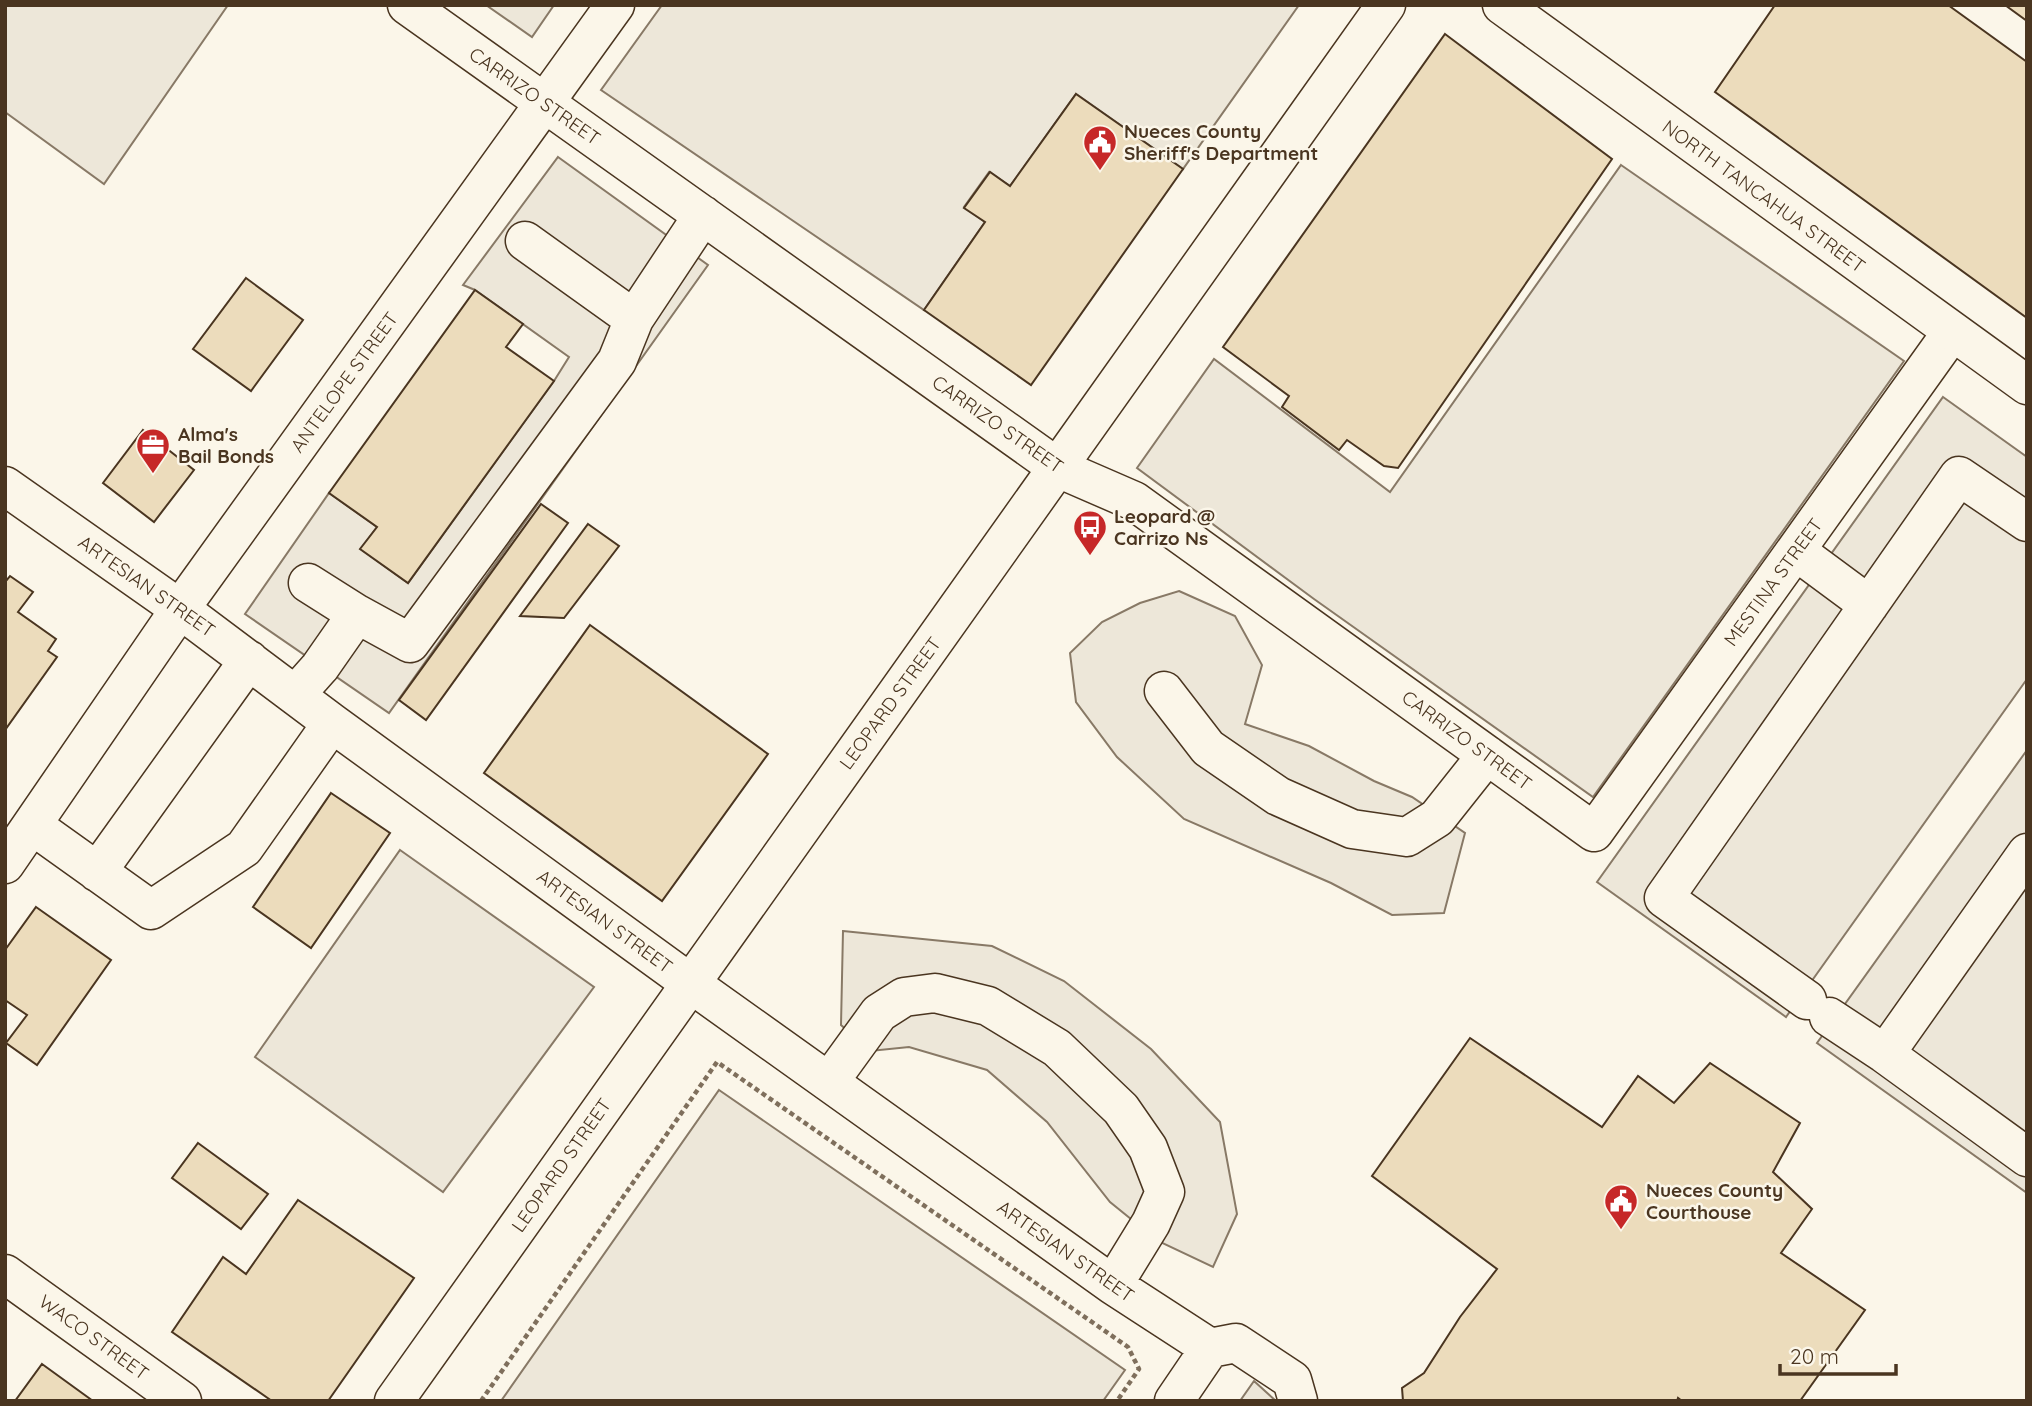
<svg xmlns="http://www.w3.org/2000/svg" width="2032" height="1406" viewBox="0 0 2032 1406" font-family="Quicksand,sans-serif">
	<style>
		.parking { fill: #ede7d9; stroke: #887966; stroke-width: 2 }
		.building { fill: #ecdcbc; stroke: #4a3520; stroke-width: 2 }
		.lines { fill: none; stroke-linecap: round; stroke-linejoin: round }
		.minor-casing { stroke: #4a3520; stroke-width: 41 }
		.major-casing { stroke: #4a3520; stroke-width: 41 }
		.path { stroke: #7f6f5c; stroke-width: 4.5; stroke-dasharray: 5 3.5; stroke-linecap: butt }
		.minor { stroke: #fbf6e9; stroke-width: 38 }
		.major { stroke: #fbf6e9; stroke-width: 38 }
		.labels { text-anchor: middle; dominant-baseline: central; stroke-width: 5; stroke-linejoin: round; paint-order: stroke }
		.street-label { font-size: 19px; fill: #4a3520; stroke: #fbf6e9 }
		.poi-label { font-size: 19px; font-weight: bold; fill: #4a3520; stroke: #fbf6e9; text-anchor: start }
	</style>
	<rect width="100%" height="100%" fill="#fbf6e9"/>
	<path class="parking" d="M5,5H228L104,184L5,112Z
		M486,5H554L532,37Z
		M662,5H1299L1183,169L1076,94L1010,186L989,172L964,207L985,222L924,310L601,90Z
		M558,157L708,265L389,713L245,614L329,493L377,527L361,549L408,583L554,381L569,357L475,290L463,285Z
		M1621,165L1904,361L1593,797L1314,599L1137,468L1214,359L1390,492Z
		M1943,397L2027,457V679L1786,1017L1597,882Z
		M1179,591L1235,616L1262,665L1245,724L1309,746L1374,781L1412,797L1465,833L1444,913L1392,915L1331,883L1184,819L1117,757L1076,702L1070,653L1102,622L1140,603Z
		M2027,750V1193L1817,1043Z
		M400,850L594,987L443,1192L255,1057Z
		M843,931L992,946L1064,981L1151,1049L1220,1122L1237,1214L1213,1267L1158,1241L1110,1202L1047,1122L987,1070L909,1047L870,1051L841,1025Z
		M719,1090L1125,1370L1103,1401H501Z
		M1254,1381L1276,1401H1240Z"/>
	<path class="building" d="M1775,5H1948L2027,62V318L1715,92Z
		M2005,5H2027V21Z
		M1445,34L1612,159L1398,468L1384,466L1347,440L1339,450L1282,407L1289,396L1223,347Z
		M1076,94L1183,169L1031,385L924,310L985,222L964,208L990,172L1010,186Z
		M246,278L303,320L251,391L193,349Z
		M475,290L523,324L506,347L554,381L408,583L360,549L377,527L329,493Z
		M143,430L194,470L154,522L103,483Z
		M541,504L568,523L426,720L399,700Z
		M588,524L619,546L564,618L520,616Z
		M10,576L33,592L18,612L56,639L48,651L57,657L5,730V582Z
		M590,625L768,754L662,901L484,773Z
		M331,793L390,833L311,948L253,907Z
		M36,907L111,960L37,1065L6,1043L27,1015L5,1000V950Z
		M1470,1038L1602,1127L1638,1076L1674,1103L1710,1063L1800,1123L1773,1172L1812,1209L1781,1253L1865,1310L1800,1401H1682L1678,1398L1677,1401H1403L1402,1388L1424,1373L1460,1317L1497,1269L1372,1176Z
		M198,1143L268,1194L241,1229L172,1178Z
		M298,1200L414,1278L328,1401H272L172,1332L223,1257L246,1274Z
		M42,1364L93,1401H15Z"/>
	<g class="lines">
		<g class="minor-casing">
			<path id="minor" d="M407,5L1058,468L1134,501L1594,832L1952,332
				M525,241L634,319L703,215
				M5,486L180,609L332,723L690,983L1113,1285L1210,1348
				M1796,551L1869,605
				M357,614L410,643L617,361L634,319
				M1164,691L1208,748L1278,796L1352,829L1407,837L1437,818L1487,755
				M296,694L320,667L357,614L308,583
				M32,825L151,910L244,848L332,723
				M2027,853L1885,1054L2027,1157
				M5,864L180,609L615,5
				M97,872L249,660
				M1807,1000L1664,898L1959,476L2027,522
				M1829,1017L1885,1054
				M829,1082L879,1013L904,997L935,993L988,1006L1057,1048L1121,1109L1148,1148L1165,1192L1151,1223L1113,1285
				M5,1274L182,1401
				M1210,1348L1236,1343L1292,1380L1298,1401
				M1174,1401L1210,1348"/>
		</g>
		<g class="major-casing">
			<path id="major" d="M1502,5L2027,385
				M394,1401L1386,5"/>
		</g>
		<path class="path" d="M481,1401L717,1062L1128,1347L1139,1369L1117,1401"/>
		<use href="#minor" class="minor"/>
		<use href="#major" class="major"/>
	</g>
	<defs>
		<g id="civic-pin" transform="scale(1.75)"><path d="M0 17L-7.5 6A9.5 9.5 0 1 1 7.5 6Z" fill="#c62828" stroke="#fbf6e9"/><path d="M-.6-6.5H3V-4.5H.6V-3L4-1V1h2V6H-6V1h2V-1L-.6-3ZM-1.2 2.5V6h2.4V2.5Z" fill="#fff"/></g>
		<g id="office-pin" transform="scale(1.75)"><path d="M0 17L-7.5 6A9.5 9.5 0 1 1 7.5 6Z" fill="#c62828" stroke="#fbf6e9"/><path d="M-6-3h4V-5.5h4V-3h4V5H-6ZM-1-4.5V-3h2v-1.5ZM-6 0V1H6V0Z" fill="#fff"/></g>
		<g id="bus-pin" transform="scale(1.75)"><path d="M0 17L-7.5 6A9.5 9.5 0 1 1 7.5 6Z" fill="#c62828" stroke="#fbf6e9"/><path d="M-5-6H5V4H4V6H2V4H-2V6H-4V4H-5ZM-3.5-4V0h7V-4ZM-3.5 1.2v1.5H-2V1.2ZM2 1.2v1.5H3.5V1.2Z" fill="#fff"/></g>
	</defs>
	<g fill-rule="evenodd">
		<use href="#civic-pin" x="1100" y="142"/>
		<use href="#office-pin" x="153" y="445"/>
		<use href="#bus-pin" x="1090" y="527"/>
		<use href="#civic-pin" x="1621" y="1201"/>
	</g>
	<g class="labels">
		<g class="street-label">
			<text transform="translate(535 96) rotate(35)">CARRIZO STREET</text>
			<text transform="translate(1764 196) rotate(36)">NORTH TANCAHUA STREET</text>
			<text transform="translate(344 382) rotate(-54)">ANTELOPE STREET</text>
			<text transform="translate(998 424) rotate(35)">CARRIZO STREET</text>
			<text transform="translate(1773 582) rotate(-54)">MESTINA STREET</text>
			<text transform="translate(147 586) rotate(35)">ARTESIAN STREET</text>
			<text transform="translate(890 703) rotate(-54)">LEOPARD STREET</text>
			<text transform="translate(1467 740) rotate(36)">CARRIZO STREET</text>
			<text transform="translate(605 921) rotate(36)">ARTESIAN STREET</text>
			<text transform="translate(561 1165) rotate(-55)">LEOPARD STREET</text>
			<text transform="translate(1066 1251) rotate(35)">ARTESIAN STREET</text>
			<text transform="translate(94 1337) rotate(36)">WACO STREET</text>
		</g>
		<g class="poi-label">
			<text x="1124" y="131">Nueces County<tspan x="1124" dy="22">Sheriff's Department</tspan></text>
			<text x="178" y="434">Alma's<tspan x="178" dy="22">Bail Bonds</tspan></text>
			<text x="1114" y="516">Leopard @<tspan x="1114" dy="22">Carrizo Ns</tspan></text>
			<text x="1646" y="1190">Nueces County<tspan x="1646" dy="22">Courthouse</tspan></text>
		</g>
	</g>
	<rect width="2032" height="1406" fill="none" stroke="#4a3520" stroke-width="14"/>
	<path d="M1780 1364v10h116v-10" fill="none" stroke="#4a3520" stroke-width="3.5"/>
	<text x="1790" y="1364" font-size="21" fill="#4a3520" stroke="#fbf6e9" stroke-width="5" paint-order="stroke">20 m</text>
</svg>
